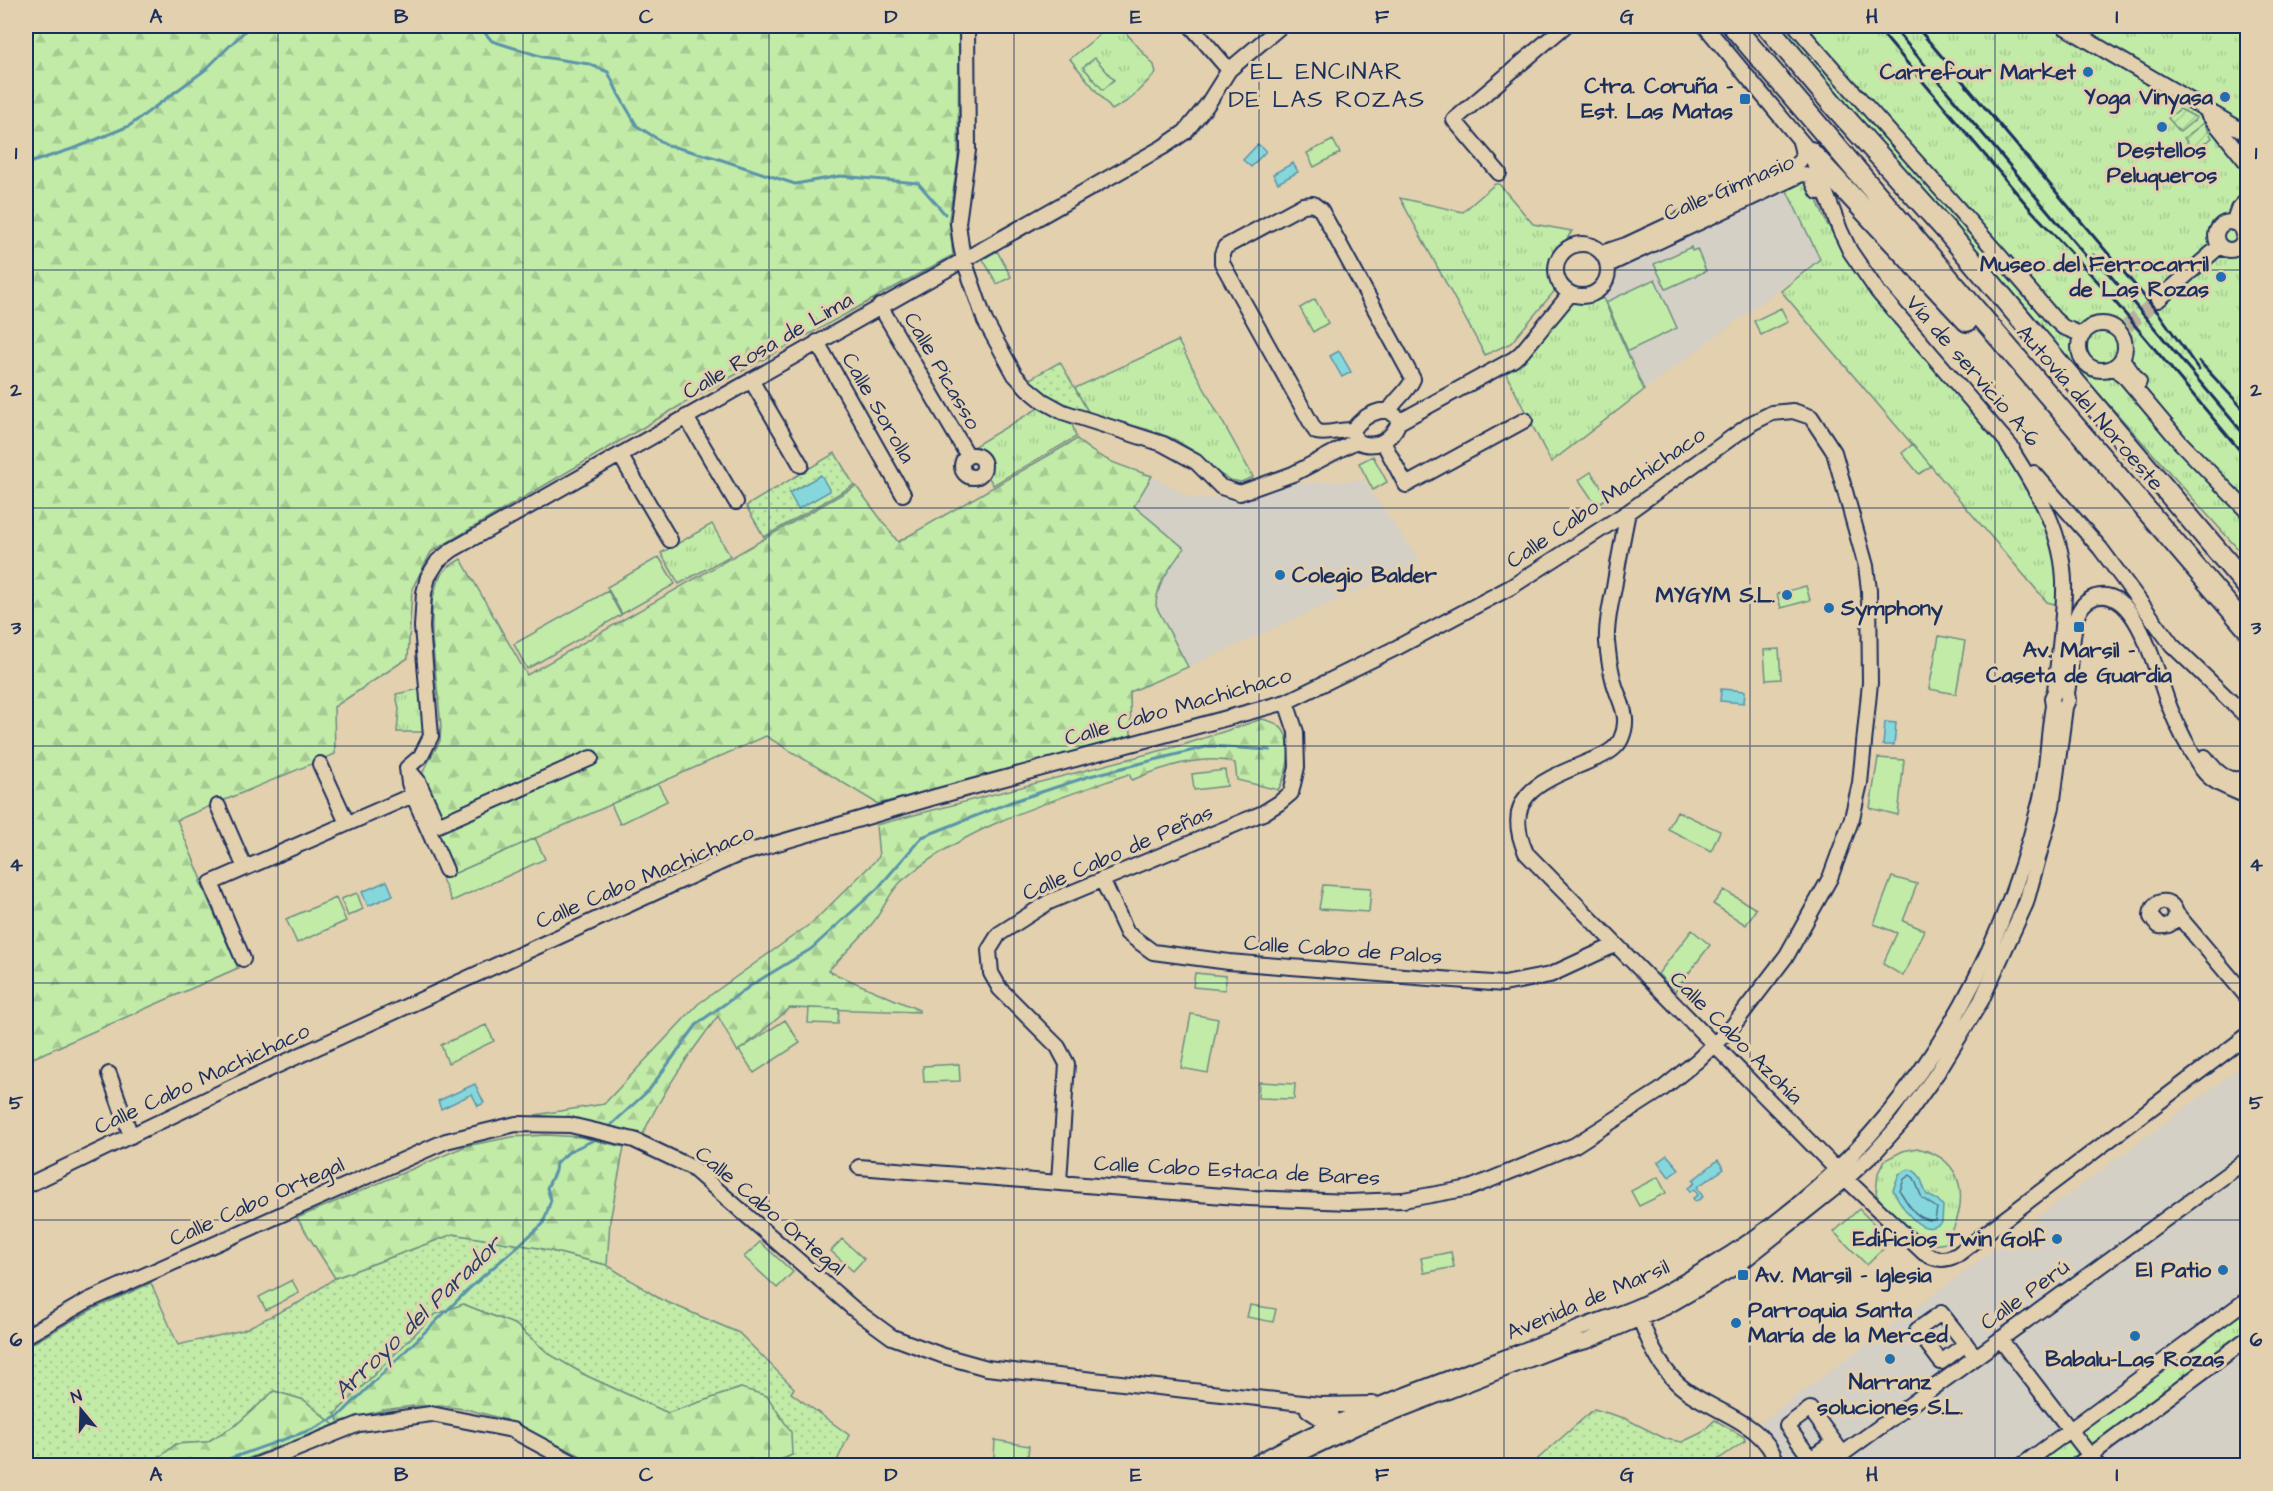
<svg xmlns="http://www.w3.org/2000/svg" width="2273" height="1491" viewBox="0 0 2273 1491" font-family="'Architects Daughter',sans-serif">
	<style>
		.built { fill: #d5d0c5 }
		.grass { fill: url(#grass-dots); stroke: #6e8d82; stroke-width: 1.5 }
		.forest { fill: url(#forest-firs); stroke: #6e8d82; stroke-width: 1.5 }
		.park { fill: url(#park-tufts); stroke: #6e8d82; stroke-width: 1.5 }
		.garden { fill: url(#garden-furrows); stroke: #6e8d82; stroke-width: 1.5 }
		.pitch { fill: #c1eba7; stroke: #6e8d82; stroke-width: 1.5 }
		.water { fill: #86d7db; stroke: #5b94a9; stroke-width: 1.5 }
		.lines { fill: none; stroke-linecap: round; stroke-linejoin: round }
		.shore { stroke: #467290; stroke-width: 1.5 }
		.stream { stroke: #5b94a9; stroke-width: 3 }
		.minor-tunnel { stroke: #bbb09e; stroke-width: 14; stroke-dasharray: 14 7; stroke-linecap: butt }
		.minor-casing { stroke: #1b2f5e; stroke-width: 18 }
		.highway-casing { stroke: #1b2f5e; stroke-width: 24 }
		.minor { stroke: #e3d0ae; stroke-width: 14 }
		.highway { stroke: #e3d0ae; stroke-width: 20 }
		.rail { stroke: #1b2f5e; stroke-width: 3 }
		.grid { fill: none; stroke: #1b2f5e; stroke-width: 1.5; stroke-opacity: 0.55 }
		.poi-dot { fill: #1f6fb2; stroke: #e3d0ae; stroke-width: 2 }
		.labels { text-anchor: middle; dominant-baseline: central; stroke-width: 6; stroke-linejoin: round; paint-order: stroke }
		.poi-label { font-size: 22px; font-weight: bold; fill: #1b2f5e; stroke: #e3d0ae; text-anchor: end }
		.street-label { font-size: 22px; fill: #1b2f5e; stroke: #e3d0ae }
		.neighbourhood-label { font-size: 24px; letter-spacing: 1.5px; fill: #1b2f5e; stroke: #e3d0ae }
		.water-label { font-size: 24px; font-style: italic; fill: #26406a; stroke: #e3d0ae }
		.neatline { fill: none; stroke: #1b2f5e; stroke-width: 2 }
		.grid-label { font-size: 20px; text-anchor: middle; font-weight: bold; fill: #1b2f5e }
	</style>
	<defs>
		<pattern id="grass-dots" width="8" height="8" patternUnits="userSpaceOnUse" patternTransform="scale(1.5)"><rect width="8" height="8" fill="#c1eba7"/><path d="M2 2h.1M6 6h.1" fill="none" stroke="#a5ca92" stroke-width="1.8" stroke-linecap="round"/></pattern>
		<pattern id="forest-firs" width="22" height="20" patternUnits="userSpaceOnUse" patternTransform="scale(1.5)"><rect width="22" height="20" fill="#c1eba7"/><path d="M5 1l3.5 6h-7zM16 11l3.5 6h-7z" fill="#a5ca92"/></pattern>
		<pattern id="park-tufts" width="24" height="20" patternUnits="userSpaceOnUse" patternTransform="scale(1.5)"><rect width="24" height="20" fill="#c1eba7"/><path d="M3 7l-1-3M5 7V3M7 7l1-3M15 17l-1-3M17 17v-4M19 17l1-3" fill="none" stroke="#a5ca92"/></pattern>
		<pattern id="garden-furrows" width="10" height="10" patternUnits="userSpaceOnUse" patternTransform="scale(1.5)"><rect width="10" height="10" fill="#c1eba7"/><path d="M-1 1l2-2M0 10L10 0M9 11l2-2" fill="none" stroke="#a5ca92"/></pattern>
	</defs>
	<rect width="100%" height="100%" fill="#e3d0ae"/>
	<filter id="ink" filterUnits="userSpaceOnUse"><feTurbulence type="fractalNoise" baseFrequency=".0167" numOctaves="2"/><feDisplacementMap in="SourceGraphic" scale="12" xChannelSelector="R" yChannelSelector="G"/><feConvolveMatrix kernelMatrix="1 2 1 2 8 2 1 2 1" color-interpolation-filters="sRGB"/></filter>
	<g filter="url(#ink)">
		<path class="built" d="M1787,191L1820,259L1644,390L1604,299L1613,287L1620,269Z
			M1152,476L1194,499L1223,497L1242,501L1295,483L1363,480L1420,560L1409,568L1188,667L1156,606V597L1161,582L1184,548L1134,506Z
			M2247,1062V1465H1777L1760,1423Z"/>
		<path class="grass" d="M1060,362L1089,413L1053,399L1028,380Z
			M835,453L854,485L764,537L746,506Z
			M453,1234L539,1248L607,1265L660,1299L739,1333L794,1388L791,1393L849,1435L835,1465H769L792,1455L741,1388L668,1413L587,1376L549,1354L516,1325L463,1304L434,1316L335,1414L339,1422L334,1425L304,1400L274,1391L236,1425L207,1442L176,1444L150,1465L26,1466V1347L91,1310L151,1283L178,1345L243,1330L300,1302L335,1278Z
			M1594,1409L1624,1418L1666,1439L1682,1442L1701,1433L1715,1420L1744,1437L1745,1441L1710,1465H1531Z"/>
		<path class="forest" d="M26,26H959L958,158L949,219L953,255L693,398L431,552L412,589L408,658L334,707L335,754L177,820L202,880L200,881L238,968L26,1061Z
			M1077,439C1098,460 1125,467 1152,476L1134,506L1184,548C1172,566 1156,583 1156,606L1188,667L1130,692L1131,739L878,804L766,736L452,875L412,784L418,781L440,741L441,726L432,638V602L438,579L448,567L461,559L527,675L856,486L898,542Z
			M1262,719C1270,721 1278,723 1283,730C1294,746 1287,775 1278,790L1237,780L1235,763C1203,753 1161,768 1132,780L1129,774C1051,801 966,826 903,880C889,891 883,912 871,925C858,941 842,956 828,971L919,1010V1012L790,1008L738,1052L718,1016C690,1053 662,1092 643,1134L576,1119L535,1115L604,1104L698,1004L813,922L879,857L876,825L1186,744Z
			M546,1135L580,1137L624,1147L610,1221L607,1265L539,1248L453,1234L335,1278L297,1218L466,1146L512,1137Z
			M463,1304L516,1325L549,1354L587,1376L668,1413L741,1388L767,1396L791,1432L792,1455L769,1465H600L503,1419L470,1410L443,1406H413L383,1410L339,1422L335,1414L434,1315Z
			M274,1391L304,1400L334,1425L231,1465H150L176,1444L207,1442L236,1425Z"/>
		<path class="park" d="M1110,26H1120L1154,65L1156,73L1129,100L1112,110L1070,59Z
			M1770,26H2247V559Z
			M1804,181L1810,184L1827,224L1838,240L1937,371L2011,457L2053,536L2060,577L2059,605L2047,602L1781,291L1820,259L1787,191Z
			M1495,184H1499L1533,224L1572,231L1548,268L1557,288L1511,343L1485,355L1400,198L1463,212Z
			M1603,298L1644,390L1551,462L1504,370L1570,300L1587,303Z
			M1178,341L1253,477L1241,482L1230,480L1218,473L1197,453L1174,439L1153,431L1089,413L1075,388Z
			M1040,407L1072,424L1076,437L993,485L987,474L988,460L971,448Z
			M712,524L730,556L679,584L661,553Z
			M420,689L424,732H397L399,709L396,694Z
			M357,893L363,909L348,916L341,899Z
			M1917,1148C1968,1160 1969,1203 1946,1243L1932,1245L1919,1241L1884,1206L1876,1194L1878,1173L1885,1160L1903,1151Z
			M2247,1306V1331L2065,1465L2031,1466Z"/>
		<path class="garden" d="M2180,109L2197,118L2180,132L2168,118Z
			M2204,123L2212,138L2194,151L2184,138Z"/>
		<path class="pitch" d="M1095,58L1114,80L1103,90L1083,67Z
			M1333,140L1340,153L1314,167L1307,153Z
			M1691,247L1692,251L1697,249L1706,271L1666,289L1654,264Z
			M997,251L1011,277L997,284L983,259Z
			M1655,279L1677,328L1628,351L1606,302Z
			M1315,299L1328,323L1313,332L1300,308Z
			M1781,308L1788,322L1761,335L1754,321Z
			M1913,444L1931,466L1919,474L1902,453Z
			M1373,456L1387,482L1373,490L1359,463Z
			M1591,472L1608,497L1596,505L1579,480Z
			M659,557L675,584L622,614L607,587Z
			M1806,586L1810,600L1781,608L1777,594Z
			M608,591L621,615L527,669L514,644Z
			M1939,636L1965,641L1956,694L1929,689Z
			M1779,649L1781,679L1766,680L1764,650Z
			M1878,758L1904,760L1898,815L1870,808Z
			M1225,770L1227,786L1194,790L1192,774Z
			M658,784L667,801L620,824L611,804Z
			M1677,811L1720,831L1711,851L1668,829Z
			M535,838L545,859L452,901L442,879Z
			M1892,877L1917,884L1903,921L1924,930L1903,976L1883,964L1897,933L1874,924Z
			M1323,885L1371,888L1369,912L1319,909Z
			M1724,890L1756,909L1746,925L1713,904Z
			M336,898L346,921L297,943L286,919Z
			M1692,930L1710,945L1675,991L1658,974Z
			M1195,973L1226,976L1225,990L1193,987Z
			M809,1008L839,1009L838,1024L808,1023Z
			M1191,1014L1218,1019L1208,1073L1181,1068Z
			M785,1020L800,1043L754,1073L739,1050Z
			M486,1025L494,1041L448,1063L441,1045Z
			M959,1064L960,1081L924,1082L923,1066Z
			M1259,1082L1295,1084L1294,1099L1258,1098Z
			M1658,1177L1666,1193L1639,1206L1631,1191Z
			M1859,1209L1891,1241L1867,1265L1834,1232Z
			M842,1239L864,1259L853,1271L831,1251Z
			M760,1242L793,1272L777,1288L744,1257Z
			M1451,1252L1454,1267L1424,1273L1421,1258Z
			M292,1280L299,1293L266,1310L259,1297Z
			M1250,1305L1276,1309L1273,1322L1247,1317Z
			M995,1440L1029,1446L1027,1462L994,1457Z"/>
		<path class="water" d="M1258,144L1266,151L1251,167L1243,160Z
			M1293,163L1298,172L1278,183L1273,174Z
			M1339,351L1351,372L1342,377L1330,356Z
			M821,475L830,491L798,509L789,493Z
			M1721,689L1745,691L1744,703L1720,701Z
			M1885,722L1896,723L1894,745H1883Z
			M387,881L393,895L368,906L362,892Z
			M475,1084L484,1103L478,1106L472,1094L441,1109L438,1101Z
			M1667,1155L1679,1169L1669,1177L1658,1162Z
			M1718,1160L1724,1169L1697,1187L1703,1197L1695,1202L1693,1198L1698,1195L1694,1189L1690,1192L1688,1188L1695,1183L1693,1180Z
			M1909,1169C1923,1173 1921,1184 1927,1195L1938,1200L1943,1206L1942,1222C1921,1241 1901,1205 1893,1190L1899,1174Z"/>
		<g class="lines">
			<path class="shore" d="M1910,1175L1914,1178L1922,1198L1937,1208L1935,1220C1917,1222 1908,1204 1900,1191L1904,1179Z"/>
			<path class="stream" d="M479,26L492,41L543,57L589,64L608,72L619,95L637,126L667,145L716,158L795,184L840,176L918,183L945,214
				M26,164L78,147L129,126L205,70L250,26
				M610,1126L649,1090L698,1023L753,984L811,949L878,888L922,837L1011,802L1090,776L1210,746L1270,750
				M209,1466L313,1429L340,1415L472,1286L543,1224L551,1200L547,1188L555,1171L556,1163L570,1151L594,1140"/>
			<path class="minor-tunnel" d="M2127,326L2158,300"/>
			<g class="minor-casing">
				<path id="minor" d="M967,26L968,150L958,223L961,246L964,260L985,321L1015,375L1027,388L1043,401L1063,412L1163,444L1196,462L1221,487L1240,493L1293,474L1356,441
					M1191,26L1229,70
					M1705,26L1810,152L1840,230L1850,251L1878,292L2012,448
					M1796,26C1881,125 1970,219 2054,319L2063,327L2083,335
					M2063,26L2248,134
					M2208,114L2248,164
					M1499,173L1454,120L1565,26
					M2216 236a14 14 0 1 1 28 0a14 14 0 1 1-28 0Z
					M2233,223L2238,209L2248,199
					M1556 270a26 26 0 1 1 52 0a26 26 0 1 1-52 0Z
					M1602,253L1626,245L1793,167C1804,159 1804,155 1800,142
					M1608,265L1802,174L1810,175L1818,192
					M2158,300L2220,246
					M880,306L968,456
					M2079 347a23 23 0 1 1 46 0a23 23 0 1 1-46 0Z
					M817,342L903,494
					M2122,359L2139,382
					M2113,367L2126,378L2179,441L2248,512
					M751,380L801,465
					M1380,411H1389L1397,417L1399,422C1391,441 1375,450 1356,441L1353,430C1360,420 1368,414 1380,411Z
					M686,417L736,502
					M1399,422L1514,359L1522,352L1570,294
					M1353,430C1339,429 1330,435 1316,432L1222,263V254L1225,247L1303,205L1313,204L1321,210L1413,379C1407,393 1397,397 1389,411
					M1383,442L1406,485L1525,420
					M620,455L670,540
					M962 466a11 11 0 1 1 22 0a11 11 0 1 1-22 0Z
					M2034,473L2100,548L2172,645L2248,718
					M1628,512C1623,537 1618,563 1614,588C1610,606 1606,625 1607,642C1608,654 1610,667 1613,679C1618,701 1632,715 1621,739C1616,750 1603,756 1592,760C1546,780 1499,792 1526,853L1846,1179L1924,1253C1936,1260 1944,1261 1957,1255L2248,1035
					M2205,757C2216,772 2228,785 2248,777
					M320,764L347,823
					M407,768L421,756L431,736L422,627L424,593L428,577L438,561L452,550L1163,147L1185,132L1207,105L1229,70L1281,26
					M407,768L418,781L438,825L591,758
					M413,795L446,870
					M218,806L245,868
					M1102,879L1127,933L1153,952L1229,962L1504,984L1550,975L1615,945
					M2176,913C2175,923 2169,927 2159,926L2151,917C2151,899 2171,896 2176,913L2248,998
					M243,959L211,883L413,795L409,783L407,768
					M109,1074L131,1136
					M1059,1181L1067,1064L1058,1047L1000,989L991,973L989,950L999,934L1049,902L1263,813L1279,803L1291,793L1297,767L1296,732L1286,702
					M26,1186L261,1073L737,855L935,797L1286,702L1398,647L1511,587L1628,512L1752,423L1772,413L1793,411L1811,417L1834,452L1866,566L1869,590L1870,683L1860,783L1852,818L1830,878L1787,955L1732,1027L1698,1060L1661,1090L1575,1145L1470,1188L1403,1200L1349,1202L1249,1198L859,1167
					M1637,1311C1647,1337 1657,1364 1677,1383C1709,1413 1764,1418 1778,1466
					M26,1336L87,1301L446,1141L516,1124L570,1125L634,1140L691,1167L855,1310L892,1337L944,1356L987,1368L1320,1405L1331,1412L1332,1423L1329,1430
					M2000,1339L2098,1466
					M1966,1344L1941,1362L1917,1330L1941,1313L1976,1357
					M1320,1405L1373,1404
					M1308,1410L1323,1420L1338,1424
					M1834,1443L1811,1459L1787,1426L1810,1409L1843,1454
					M254,1466L359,1424L431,1414L512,1430L579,1466
					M1251,1466C1354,1406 1471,1374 1580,1328C1600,1320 1621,1314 1641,1305C1665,1294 1687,1280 1709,1267C1882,1165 1990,1000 2039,806C2048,774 2047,739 2053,706L2052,698L2055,691C2058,658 2064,624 2064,591C2066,535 2036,488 2007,443
					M1274,1466L1356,1427L1561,1347L1587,1341L1666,1307L1737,1266L1846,1179L1875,1152L1902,1122L1937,1073L1981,1001L2026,903L2052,807L2065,707L2068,700L2067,693C2072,668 2070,640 2077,616C2080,607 2087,600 2095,597C2138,584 2158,680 2170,708C2178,728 2190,751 2202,769C2214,785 2230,788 2248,797
					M1826,1466L2248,1159
					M2021,1466L2248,1299
					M2076,1466L2248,1338"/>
			</g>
			<g class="highway-casing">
				<path id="highway" d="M1733,26L2248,629
					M1767,26L1837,109L1945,229L2248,587
					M1810,152L1967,321"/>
			</g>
			<use href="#minor" class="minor"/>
			<use href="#highway" class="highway"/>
			<path class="rail" d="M1876,26L2032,211L2100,284L2248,460
				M1892,26L2095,267
				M1916,26L2160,315L2199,370
				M2093,255L2248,439
				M2199,361L2248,414"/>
		</g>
	</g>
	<path class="grid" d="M278,26V1466M523,26V1466M769,26V1466M1014,26V1466M1259,26V1466M1504,26V1466M1750,26V1466M1995,26V1466M26,270H2248M26,508H2248M26,746H2248M26,983H2248M26,1220H2248"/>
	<g class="poi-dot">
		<circle cx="2088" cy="72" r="6"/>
		<circle cx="2225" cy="97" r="6"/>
		<rect x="1739" y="93" width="12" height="12" rx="3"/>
		<circle cx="2162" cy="127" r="6"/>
		<circle cx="2221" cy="277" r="6"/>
		<circle cx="1280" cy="575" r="6"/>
		<circle cx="1787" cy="595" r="6"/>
		<circle cx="1829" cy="608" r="6"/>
		<rect x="2073" y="621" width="12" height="12" rx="3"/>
		<circle cx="2057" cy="1239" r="6"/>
		<circle cx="2223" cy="1270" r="6"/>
		<rect x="1737" y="1269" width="12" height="12" rx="3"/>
		<circle cx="1736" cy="1323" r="6"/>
		<circle cx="2135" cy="1336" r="6"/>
		<circle cx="1890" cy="1359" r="6"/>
	</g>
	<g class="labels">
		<g class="poi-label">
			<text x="2076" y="72">Carrefour Market</text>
			<text x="1733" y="86">Ctra. Coruña -<tspan x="1733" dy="25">Est. Las Matas</tspan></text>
			<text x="2213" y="97">Yoga Vinyasa</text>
			<text x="2162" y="150" text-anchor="middle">Destellos<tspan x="2162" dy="25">Peluqueros</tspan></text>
			<text x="2209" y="264">Museo del Ferrocarril<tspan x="2209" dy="25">de Las Rozas</tspan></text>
			<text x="1292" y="575" text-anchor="start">Colegio Balder</text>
			<text x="1775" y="595">MYGYM S.L.</text>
			<text x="1841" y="608" text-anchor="start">Symphony</text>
			<text x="2079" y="650" text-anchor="middle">Av. Marsil -<tspan x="2079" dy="25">Caseta de Guardia</tspan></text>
			<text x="2045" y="1239">Edificios Twin Golf</text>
			<text x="2211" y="1270">El Patio</text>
			<text x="1755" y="1275" text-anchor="start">Av. Marsil - Iglesia</text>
			<text x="1748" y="1310" text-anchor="start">Parroquia Santa<tspan x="1748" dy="25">María de la Merced</tspan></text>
			<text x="2135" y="1359" text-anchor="middle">Babalu-Las Rozas</text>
			<text x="1890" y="1382" text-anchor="middle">Narranz<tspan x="1890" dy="25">soluciones S.L.</tspan></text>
		</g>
		<g class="street-label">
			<text transform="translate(1729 188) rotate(-23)">Calle Gimnasio</text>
			<text transform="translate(768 346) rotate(-30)">Calle Rosa de Lima</text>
			<text transform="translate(942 371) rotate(60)">Calle Picasso</text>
			<text transform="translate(1973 371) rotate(49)">Vía de servicio A-6</text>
			<text transform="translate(878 408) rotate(60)">Calle Sorolla</text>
			<text transform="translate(2090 408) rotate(49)">Autovía del Noroeste</text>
			<text transform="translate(1606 498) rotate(-34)">Calle Cabo Machichaco</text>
			<text transform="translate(1178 707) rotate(-16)">Calle Cabo Machichaco</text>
			<text transform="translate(1118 853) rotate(-24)">Calle Cabo de Peñas</text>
			<text transform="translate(645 877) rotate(-23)">Calle Cabo Machichaco</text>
			<text transform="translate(1343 950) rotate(4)">Calle Cabo de Palos</text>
			<text transform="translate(1736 1038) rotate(45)">Calle Cabo Azohía</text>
			<text transform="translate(202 1079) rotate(-25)">Calle Cabo Machichaco</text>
			<text transform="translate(1237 1171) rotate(3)">Calle Cabo Estaca de Bares</text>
			<text transform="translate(257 1202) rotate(-24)">Calle Cabo Ortegal</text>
			<text transform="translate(770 1211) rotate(40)">Calle Cabo Ortegal</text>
			<text transform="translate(2025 1295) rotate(-36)">Calle Perú</text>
			<text transform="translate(1588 1300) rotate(-23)">Avenida de Marsil</text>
		</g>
		<g class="neighbourhood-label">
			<text x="1327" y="72">EL ENCINAR<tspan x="1327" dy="28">DE LAS ROZAS</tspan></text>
		</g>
		<g class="water-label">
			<text transform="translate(418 1318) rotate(-44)">Arroyo del Parador</text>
		</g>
	</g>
	<rect width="2273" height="1491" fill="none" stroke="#e3d0ae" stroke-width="66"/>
	<g transform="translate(81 1410) rotate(341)" stroke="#e3d0ae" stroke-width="4.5" paint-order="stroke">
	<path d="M0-4.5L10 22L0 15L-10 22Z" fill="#1b2f5e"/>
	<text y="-9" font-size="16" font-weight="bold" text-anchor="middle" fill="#1b2f5e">N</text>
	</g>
	<rect x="33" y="33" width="2207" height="1425" class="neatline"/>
	<g class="grid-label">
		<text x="156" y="23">A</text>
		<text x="401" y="23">B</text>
		<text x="646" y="23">C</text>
		<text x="891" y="23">D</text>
		<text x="1136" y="23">E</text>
		<text x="1382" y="23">F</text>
		<text x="1627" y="23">G</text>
		<text x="1872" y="23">H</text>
		<text x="2117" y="23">I</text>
		<text x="16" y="159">1</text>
		<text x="2256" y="159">1</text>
		<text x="16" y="396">2</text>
		<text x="2256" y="396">2</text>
		<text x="16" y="634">3</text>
		<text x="2256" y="634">3</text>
		<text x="16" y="871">4</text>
		<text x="2256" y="871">4</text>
		<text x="16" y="1109">5</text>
		<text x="2256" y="1109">5</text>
		<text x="16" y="1346">6</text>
		<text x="2256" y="1346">6</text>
		<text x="156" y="1481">A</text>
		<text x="401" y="1481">B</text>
		<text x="646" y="1481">C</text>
		<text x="891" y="1481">D</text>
		<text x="1136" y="1481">E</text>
		<text x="1382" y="1481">F</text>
		<text x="1627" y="1481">G</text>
		<text x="1872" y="1481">H</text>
		<text x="2117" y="1481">I</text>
	</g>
</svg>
